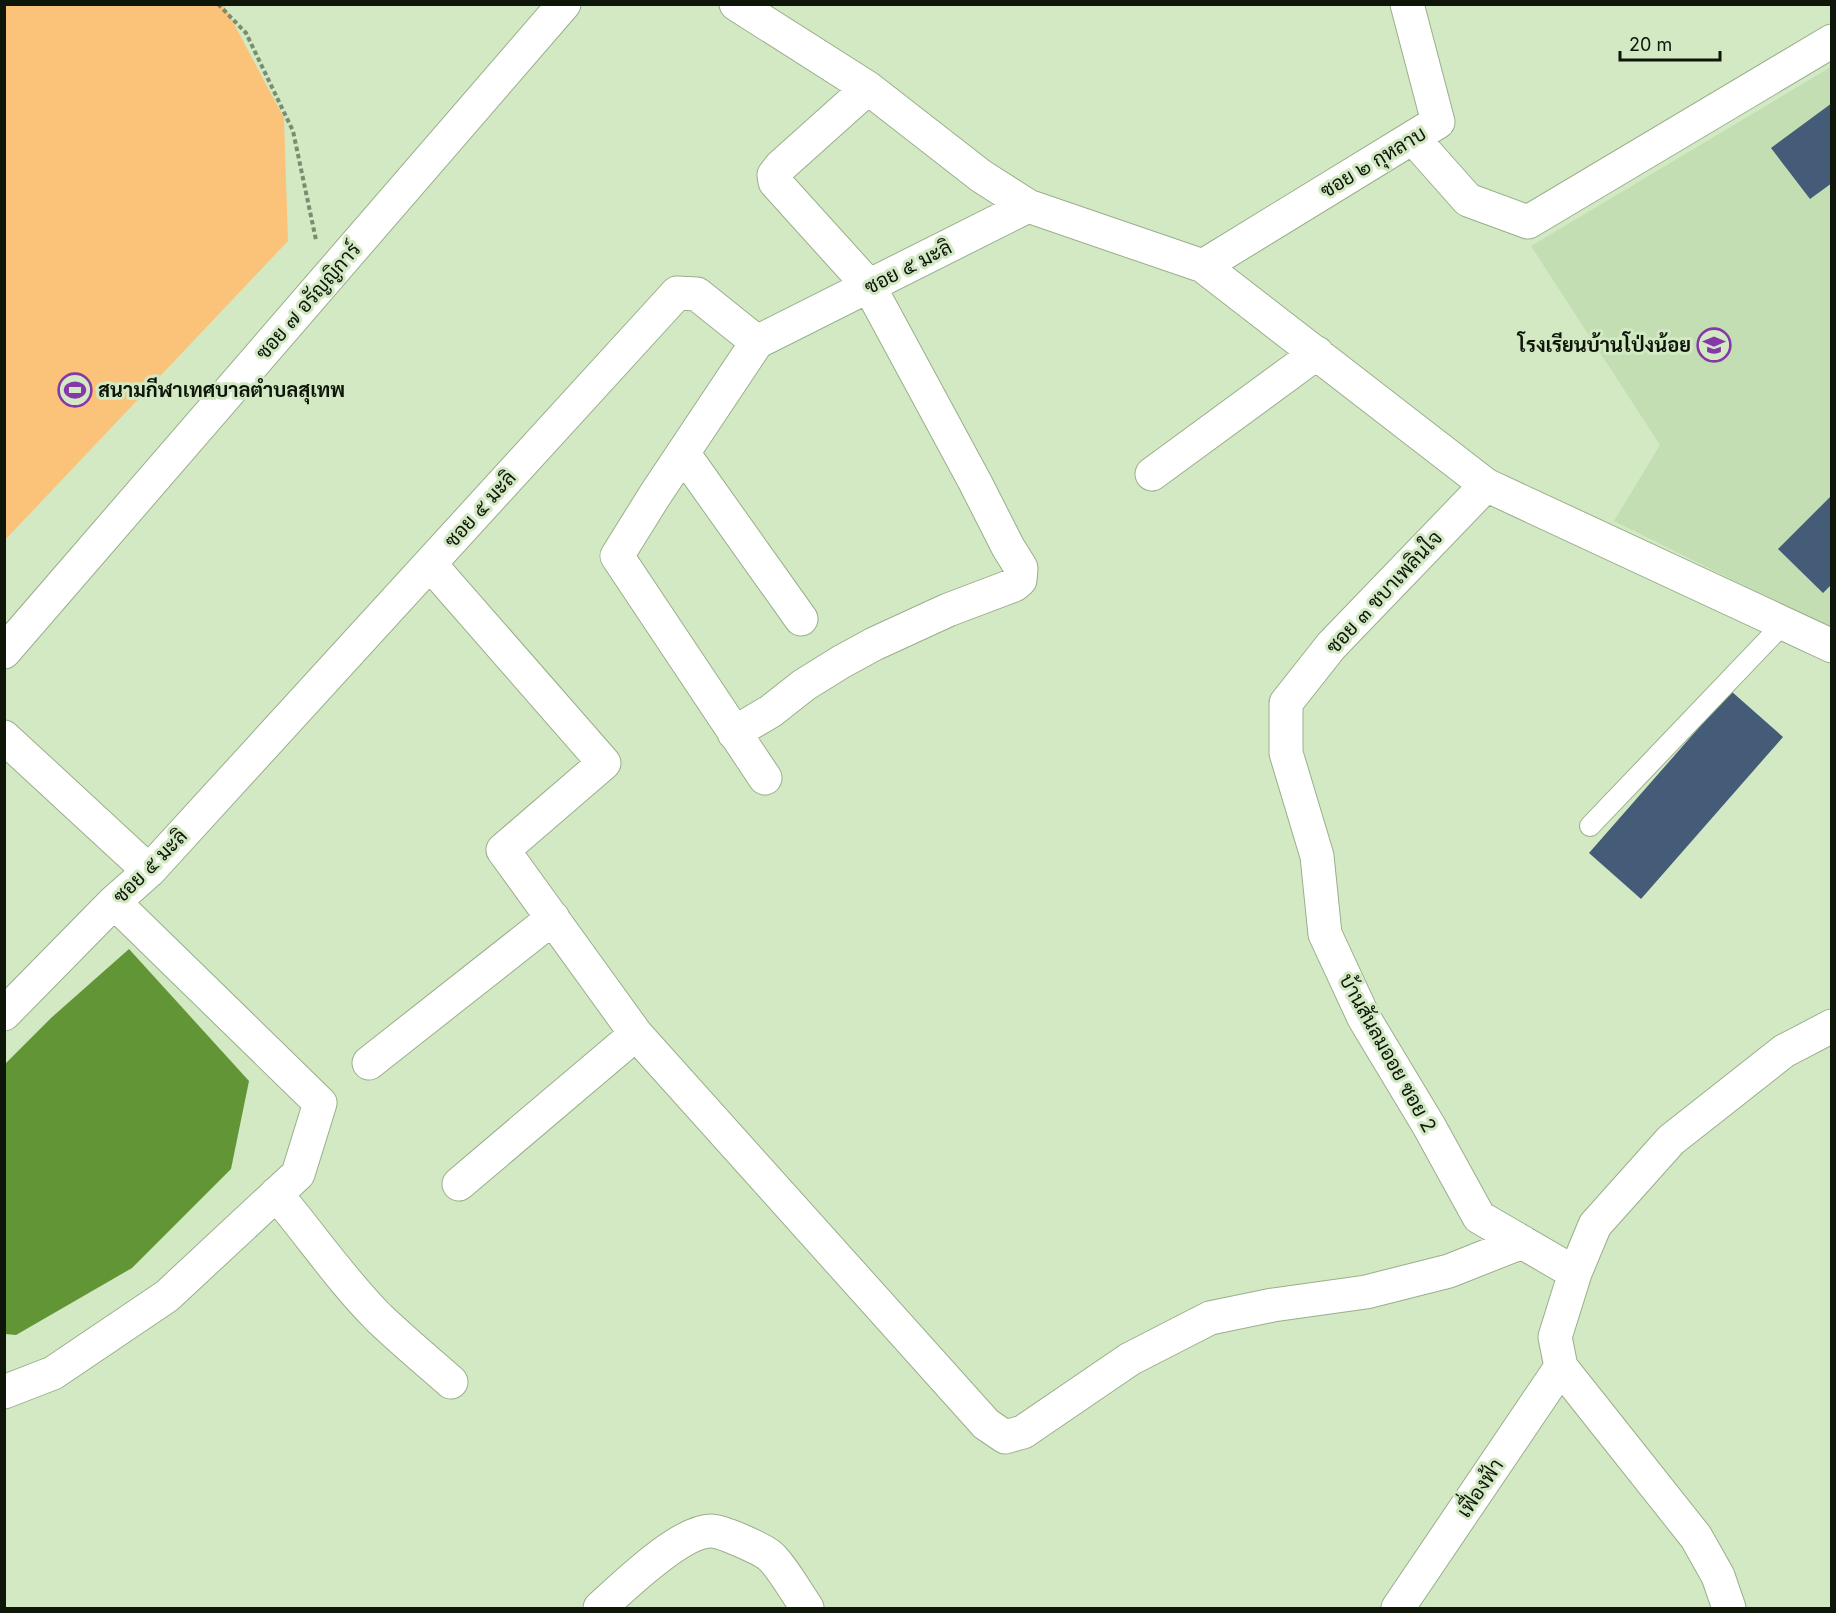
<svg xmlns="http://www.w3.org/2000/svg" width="1836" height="1613" viewBox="0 0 1836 1613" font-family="Inter,Sarabun,sans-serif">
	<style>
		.built { fill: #c3deb3 }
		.green { fill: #fbc379 }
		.water { fill: #619536 }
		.building { fill: #445c78 }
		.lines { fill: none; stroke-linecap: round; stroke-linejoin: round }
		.lane-casing { stroke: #99af8b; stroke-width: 22 }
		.street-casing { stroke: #99af8b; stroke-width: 35 }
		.path { stroke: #7b8c71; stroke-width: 4; stroke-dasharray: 4.5 3; stroke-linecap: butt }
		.lane { stroke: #fff; stroke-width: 20 }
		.street { stroke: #fff; stroke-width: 33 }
		.labels { text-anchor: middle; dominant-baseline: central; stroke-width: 6; stroke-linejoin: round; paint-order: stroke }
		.street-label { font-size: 20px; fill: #0e1609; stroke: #d2e9c4 }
		.poi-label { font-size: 20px; font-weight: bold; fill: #0e1609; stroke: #d2e9c4; text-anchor: end }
	</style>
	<rect width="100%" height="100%" fill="#d2e9c4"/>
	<path class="built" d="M1831,67V629L1614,521L1660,445L1531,246Z"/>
	<path class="green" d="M5,4L224,5L284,118L288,241L5,540Z"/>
	<path class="water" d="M129,949L249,1081L231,1169L132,1268L16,1335L5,1334V1064L51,1018Z"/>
	<path class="building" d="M1832,103V183L1810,199L1771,148Z
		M1832,495V584L1823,593L1778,549Z
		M1731,691L1783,737L1641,899L1589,853Z"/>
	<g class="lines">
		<g class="lane-casing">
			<path id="lane" d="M1590,826L1784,623"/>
		</g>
		<g class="street-casing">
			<path id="street" d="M736,4L868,88L981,176L1028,206L1203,266L1486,485L1832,646
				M1413,138L1468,200L1528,222L1832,41
				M1203,266L1438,122L1407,4
				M757,342L655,495L617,556L765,778
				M683,453L801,619
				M1152,474L1317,353
				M1486,485L1331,646L1286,703V753L1317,856L1325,934L1364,1018L1429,1126L1479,1217L1575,1273
				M430,564L604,763L503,850L636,1034L986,1424L1005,1437L1023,1432L1130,1359L1210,1318L1273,1305L1366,1292L1449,1271L1522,1242
				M4,652L564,4
				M734,733L771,711L804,685L841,662L874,644L948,610L1014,585L1020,580L1021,568L1008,547L975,482L869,286L775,182L774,175L781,166L868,88
				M4,737L149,871
				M4,1014L114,902L149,871L677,293L697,294L757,342L1028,206
				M369,1063L553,918
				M459,1184L636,1034
				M276,1194C311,1235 341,1280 379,1318C402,1340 427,1361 451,1382
				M4,1392L53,1373L167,1296L298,1174L320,1103L114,902
				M600,1608C623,1587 680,1531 711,1531C722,1531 762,1549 770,1556C781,1565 798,1595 807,1608
				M1398,1608L1561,1367
				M1729,1608L1718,1576L1696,1537L1561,1367L1555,1337L1575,1273L1595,1225L1671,1140L1784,1051L1832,1026"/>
		</g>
		<path class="path" d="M218,4L246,33L293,131L316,240"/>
		<use href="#lane" class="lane"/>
		<use href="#street" class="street"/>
	</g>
	<defs>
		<g id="school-ring" transform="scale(1.725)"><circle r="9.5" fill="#d2e9c4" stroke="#8538a9" stroke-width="1.5"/><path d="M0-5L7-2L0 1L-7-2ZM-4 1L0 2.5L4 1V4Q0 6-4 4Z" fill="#8538a9"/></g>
		<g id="stadium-ring" transform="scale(1.725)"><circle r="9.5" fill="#d2e9c4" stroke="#8538a9" stroke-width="1.5"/><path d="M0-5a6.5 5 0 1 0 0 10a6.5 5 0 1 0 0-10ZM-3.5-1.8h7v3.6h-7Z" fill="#8538a9"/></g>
	</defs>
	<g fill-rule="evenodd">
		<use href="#school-ring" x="1714" y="345"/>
		<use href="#stadium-ring" x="75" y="390"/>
	</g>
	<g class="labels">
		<g class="street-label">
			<text transform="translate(1373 162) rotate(-31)">ซอย ๒ กุหลาบ</text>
			<text transform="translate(908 267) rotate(-27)">ซอย ๕ มะลิ</text>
			<text transform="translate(308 301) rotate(-49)">ซอย ๗ อรัญญิการ์</text>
			<text transform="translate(480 509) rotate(-48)">ซอย ๕ มะลิ</text>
			<text transform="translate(1384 592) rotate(-47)">ซอย ๓ ชบาเพลินใจ</text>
			<text transform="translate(150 866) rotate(-45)">ซอย ๕ มะลิ</text>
			<text transform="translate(1388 1053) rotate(61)">บ้านสันลมออย ซอย 2</text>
			<text transform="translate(1480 1488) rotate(-56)">เฟื่องฟ้า</text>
		</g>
		<g class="poi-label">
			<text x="1691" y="345">โรงเรียนบ้านโป่งน้อย</text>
			<text x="98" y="390" text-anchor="start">สนามกีฬาเทศบาลตำบลสุเทพ</text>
		</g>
	</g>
	<rect width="1836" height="1613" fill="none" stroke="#0e1609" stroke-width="12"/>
	<path d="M1620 51v9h100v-9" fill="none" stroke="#0e1609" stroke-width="3"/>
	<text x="1629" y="51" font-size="18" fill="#0e1609" stroke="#d2e9c4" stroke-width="4.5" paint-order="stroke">20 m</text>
</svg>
